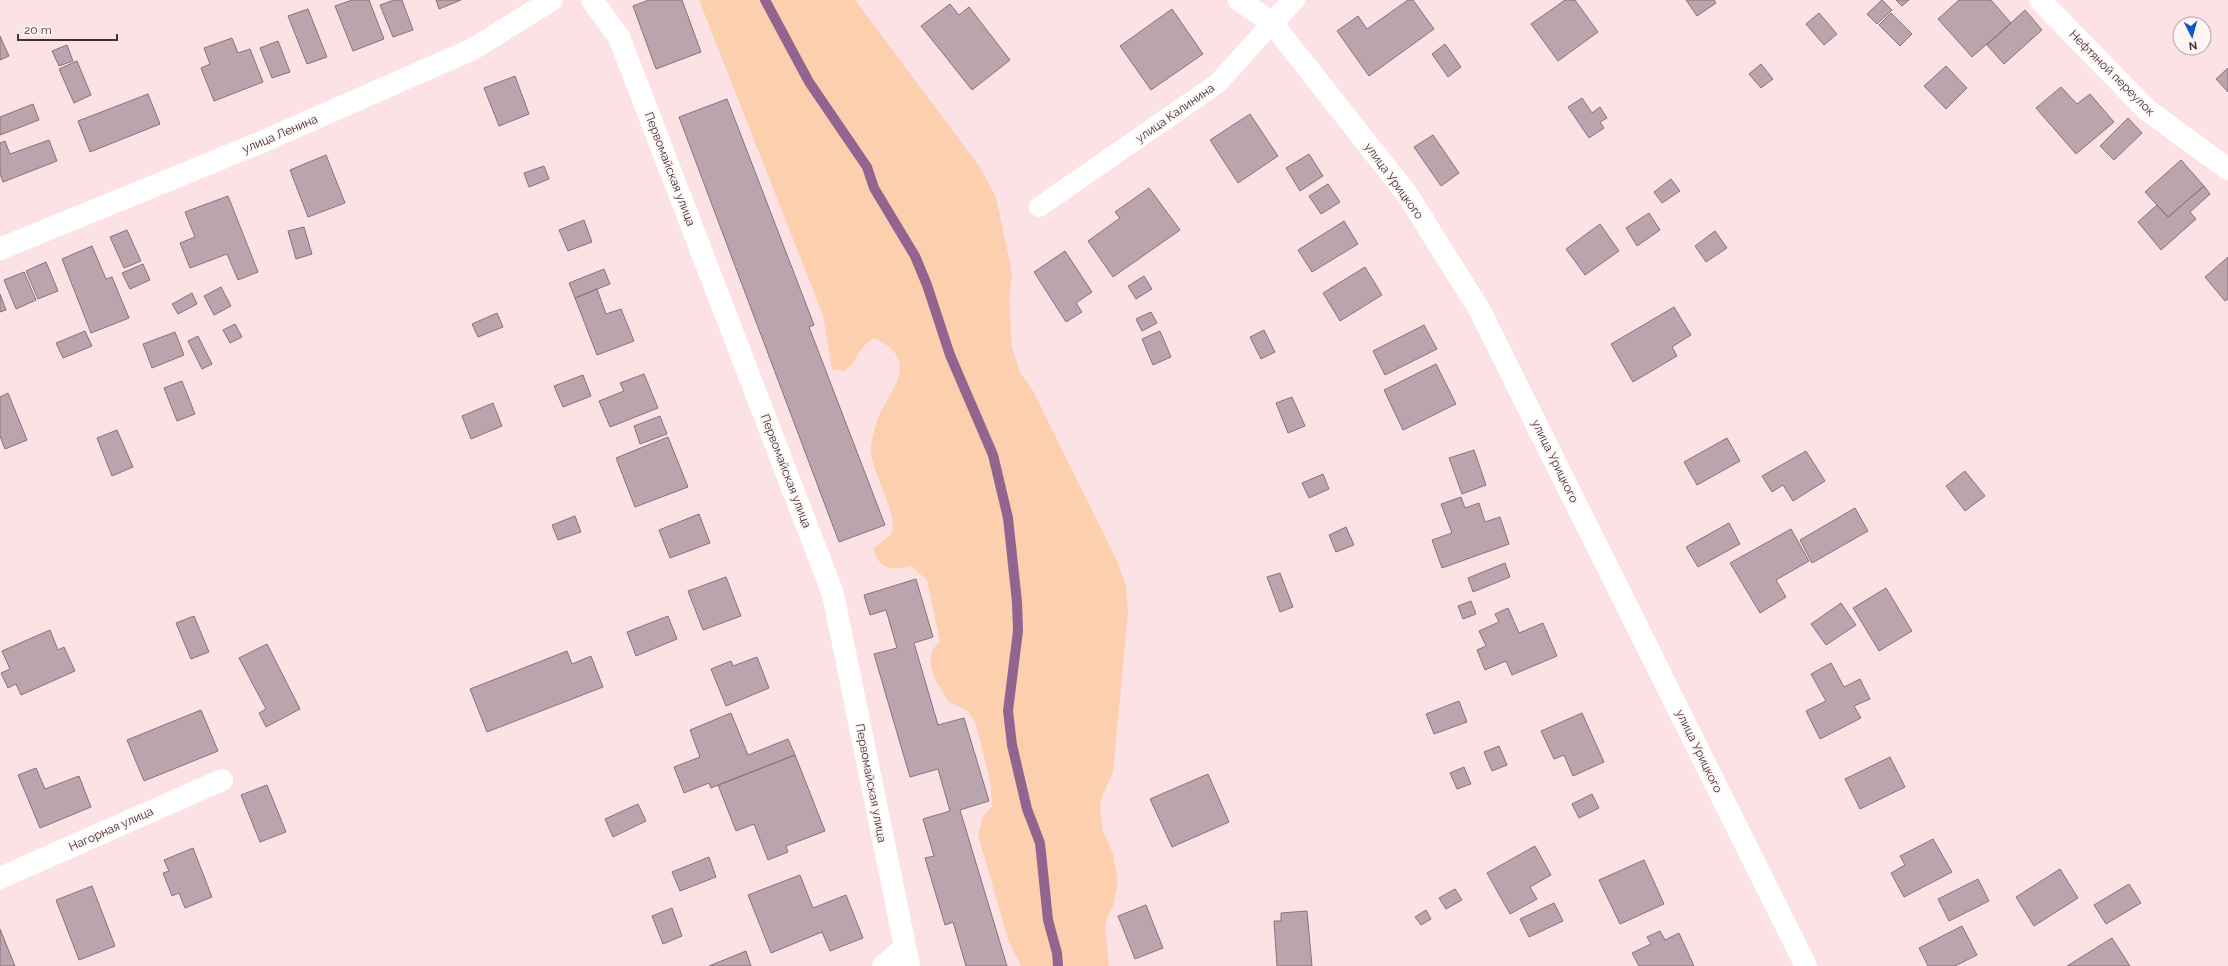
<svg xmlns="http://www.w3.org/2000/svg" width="2228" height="966" viewBox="0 0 2228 966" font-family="Raleway,sans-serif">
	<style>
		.green { fill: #fccfae }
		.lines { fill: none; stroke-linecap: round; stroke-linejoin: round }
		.stream { stroke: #92648f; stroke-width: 10 }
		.building { fill: #baa4ae; stroke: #87737c }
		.lane { stroke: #fff; stroke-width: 20 }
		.street { stroke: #fff; stroke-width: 22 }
		.labels { text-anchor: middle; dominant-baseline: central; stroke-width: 3.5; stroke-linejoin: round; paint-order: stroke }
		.street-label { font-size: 12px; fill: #3e3435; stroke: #fef4f4 }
	</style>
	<rect width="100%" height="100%" fill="#fce2e4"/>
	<path class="green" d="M699,0H855L979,166L996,197L1010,264L1012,276L1009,298L1012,347L1020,372L1033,391L1118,563L1126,587L1128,611L1113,773L1102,796L1100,807L1103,831L1113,854L1118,882L1113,907L1107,917L1105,927L1109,966H1021L1008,939L978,835L983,816L992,807L990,781L976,724L968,711L948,701L936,681L932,670L930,660L933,649L940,641L927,580L911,566C890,571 880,570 873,549C878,544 885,540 890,535C903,521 869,469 871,448C872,438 876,422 880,413C896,384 918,358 874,338C854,350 860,360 844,371L832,369L823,315Z"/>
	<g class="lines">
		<path class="stream" d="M765,0L809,82L867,167L874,188L915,256L927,285L950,355L993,455L1008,518L1017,602L1018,631L1008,711L1012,745L1027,809L1040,843L1048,920L1057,953L1058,966"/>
	</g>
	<path class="building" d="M352,0H369L384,39L353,51L335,6Z
		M394,0H402L413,30L393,37L380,5Z
		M436,0H461L439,9Z
		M649,0H682L701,52L656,69L633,6Z
		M1408,0H1413L1434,29L1369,76L1337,31L1358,16L1367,29Z
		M1565,0H1575L1598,32L1558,61L1531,24Z
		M1686,0H1714L1716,3L1697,16Z
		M1882,0L1892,10L1877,24L1867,14Z
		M1896,0H1909L1902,6Z
		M1959,0H1991L2011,23L1972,57L1938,19Z
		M950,4L959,15L969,7L1010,60L972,90L921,26Z
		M308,9L327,57L307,64L288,16Z
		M1172,9L1203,54L1151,90L1120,46Z
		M2025,10L2042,30L2004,64L1987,45Z
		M1819,13L1837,34L1824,45L1806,24Z
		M1891,13L1912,34L1900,46L1879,25Z
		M0,36L9,56L0,60Z
		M232,38L238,53L250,49L263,82L214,101L201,68L210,64L204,48Z
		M278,41L290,72L272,78L260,48Z
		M1445,44L1461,67L1448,77L1432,54Z
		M67,45L73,61L59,66L52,51Z
		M77,61L91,95L74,103L59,69Z
		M1761,64L1773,79L1761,88L1749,74Z
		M1946,66L1967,88L1946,109L1924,86Z
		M2228,68V92L2216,79Z
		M515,76L529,114L499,126L484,88Z
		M2061,87L2077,104L2090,94L2114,122L2076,154L2036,108Z
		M148,94L160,124L90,152L78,121Z
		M1582,98L1592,113L1600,107L1607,118L1600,122L1604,128L1589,138L1568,107Z
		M727,99L814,325L809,327L885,525L839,542L679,117Z
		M33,104L39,120L0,135V117Z
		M1250,114L1278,156L1238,183L1210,140Z
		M2128,118L2142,133L2114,160L2100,146Z
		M1433,135L1459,173L1441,186L1414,147Z
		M49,140L57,161L3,182L0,174V143L5,141L10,154Z
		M1309,154L1323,176L1300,191L1286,168Z
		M326,155L345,203L308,217L290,170Z
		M2181,160L2204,186L2168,217L2145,192Z
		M544,166L549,179L529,187L524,173Z
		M1671,179L1680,191L1662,203L1654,192Z
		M1328,184L1340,202L1321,214L1309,196Z
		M2204,186L2210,194L2190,212L2196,219L2161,250L2138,222L2157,205L2168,217Z
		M1149,188L1180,230L1113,277L1088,241L1120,218L1115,212Z
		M228,196L258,272L238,280L227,254L190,268L180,243L195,237L185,212Z
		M1649,213L1660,230L1637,246L1626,228Z
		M584,220L592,242L568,251L559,230Z
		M1344,221L1358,244L1312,272L1298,250Z
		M1600,224L1619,251L1585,275L1566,249Z
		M304,227L312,254L296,259L288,231Z
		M127,230L141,261L124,268L110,237Z
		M1715,231L1727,248L1706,262L1695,246Z
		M92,246L106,279L112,277L129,318L91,333L62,259Z
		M1065,251L1092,292L1076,303L1082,312L1066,322L1034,272Z
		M2228,257V299L2225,301L2205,277Z
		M46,262L58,291L38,299L26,271Z
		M143,264L150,280L130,289L122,273Z
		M1365,267L1382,295L1340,321L1323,293Z
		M604,269L610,284L575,298L569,283Z
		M24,272L36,300L16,309L4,280Z
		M1144,276L1152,289L1136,299L1128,286Z
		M221,287L231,306L214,315L204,296Z
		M597,289L606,314L621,309L634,341L597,355L575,298Z
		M192,293L197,304L178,314L172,304Z
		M0,294L6,310L0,312Z
		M1674,307L1691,335L1672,347L1677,356L1633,382L1611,344Z
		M1151,312L1157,323L1142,331L1136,319Z
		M497,313L503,327L478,337L472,324Z
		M235,324L242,337L230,343L223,330Z
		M1424,325L1437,349L1385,375L1373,351Z
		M1264,330L1275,352L1261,359L1250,337Z
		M85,331L92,346L63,358L56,343Z
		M1160,331L1171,357L1153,365L1142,339Z
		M175,332L184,355L152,368L143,344Z
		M198,336L212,364L202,369L188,341Z
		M1436,364L1456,404L1403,430L1384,390Z
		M644,374L658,408L610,427L599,401L624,391L620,383Z
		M583,375L591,396L563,407L554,386Z
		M182,381L195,414L177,421L164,388Z
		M8,393L27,440L5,449L0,436V397Z
		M1292,397L1305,426L1288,433L1276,403Z
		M493,403L502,426L471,439L462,416Z
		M660,416L667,434L640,444L634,426Z
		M117,430L133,467L112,476L97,438Z
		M668,437L688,487L635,507L616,458Z
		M1727,438L1740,461L1697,485L1684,462Z
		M1474,450L1486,485L1462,494L1449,458Z
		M1806,451L1825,481L1793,501L1783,485L1772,492L1762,476Z
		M1965,471L1985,496L1965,511L1946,486Z
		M1323,474L1329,489L1309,498L1302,483Z
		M1461,497L1465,508L1479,503L1485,522L1500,517L1509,544L1442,568L1432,540L1452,533L1441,504Z
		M1855,508L1868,531L1812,563L1800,540Z
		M699,514L710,543L670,558L659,530Z
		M575,516L581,532L558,540L552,525Z
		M1729,523L1740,544L1698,567L1686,547Z
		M1346,527L1354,545L1336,552L1329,535Z
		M1791,529L1809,561L1776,580L1786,597L1760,613L1730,563Z
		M1505,563L1510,577L1473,592L1468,578Z
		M1280,573L1293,607L1280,612L1267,577Z
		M726,577L741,616L703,630L688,591Z
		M916,579L933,637L914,643L938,725L964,718L989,801L960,810L1007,966H966L953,922L945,925L925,858L934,856L923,819L950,811L938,769L910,777L874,654L897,648L886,610L870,615L864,595Z
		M1886,588L1912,631L1879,651L1853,608Z
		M1471,601L1476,614L1463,619L1458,606Z
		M1841,603L1856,625L1826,645L1811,624Z
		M1508,608L1519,633L1543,623L1557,656L1512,675L1506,661L1485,670L1477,650L1486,646L1479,631L1499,622L1495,614Z
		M194,616L209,652L191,659L176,623Z
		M668,616L677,639L636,656L627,632Z
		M50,630L58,650L64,647L75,671L21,695L16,684L8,688L1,673L10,669L2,651Z
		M267,644L300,709L266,727L259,713L266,709L239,658Z
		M567,651L572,664L591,656L603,687L487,732L470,689Z
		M757,657L769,688L726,706L711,669L731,661L733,666Z
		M1831,663L1844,687L1860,679L1870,699L1854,706L1861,718L1820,739L1806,711L1826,701L1811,674Z
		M1459,701L1467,722L1434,734L1426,714Z
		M201,710L218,751L144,781L127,740Z
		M731,713L748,755L788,739L795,755L711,788L709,783L684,793L674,767L700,757L690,730Z
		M1582,713L1604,762L1573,776L1564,755L1554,759L1541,731Z
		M1499,746L1507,765L1492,771L1484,752Z
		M795,755L825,831L786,846L788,852L768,860L754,824L736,831L718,785Z
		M1890,757L1905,787L1860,809L1845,779Z
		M1464,767L1471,784L1457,789L1450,773Z
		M36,768L45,789L79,776L91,807L40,828L18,775Z
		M1208,774L1229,822L1172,847L1150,799Z
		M267,785L286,832L260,842L241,795Z
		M1592,794L1599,808L1579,818L1572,804Z
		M638,804L646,821L613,837L605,819Z
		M1933,839L1952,872L1904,897L1891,873L1905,865L1900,856Z
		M1535,846L1551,875L1530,887L1537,899L1510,914L1487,873Z
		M193,848L212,897L185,908L179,893L172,896L163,873L169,871L164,860Z
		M709,857L716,877L680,891L672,872Z
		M1644,860L1664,904L1620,924L1599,880Z
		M2060,869L2078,898L2034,926L2016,897Z
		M800,875L813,908L846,895L863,938L830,951L822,932L771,953L748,895Z
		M1978,879L1989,901L1949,921L1938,899Z
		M2129,884L2141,903L2106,924L2094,905Z
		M92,886L115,946L79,960L56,900Z
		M1455,889L1462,900L1446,909L1439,898Z
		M1554,903L1563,921L1529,937L1520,919Z
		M1146,905L1163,948L1135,959L1118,916Z
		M672,908L682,936L663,944L652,916Z
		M1426,910L1431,919L1421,925L1415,917Z
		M1307,911L1312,966H1277L1274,921H1281V913Z
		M1962,926L1977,955L1955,966H1928L1919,948Z
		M0,929L15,966H0Z
		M1660,931L1665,940L1679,933L1694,966H1639L1632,953L1651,944L1647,937Z
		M2112,938L2130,966H2067Z
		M746,951L751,966H709Z"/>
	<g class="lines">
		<path class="lane" d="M1039,207L1218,83L1272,23"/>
		<path class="street" d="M592,0L619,37L833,594L909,966
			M1239,0L1272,23L1407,194L1479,309L1806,966
			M2040,0L2147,110L2228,169
			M1272,23L1294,0
			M0,249L257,144L473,49L552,0
			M0,878L222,780
			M883,966L904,948"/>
	</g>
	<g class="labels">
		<g class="street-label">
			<text transform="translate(2112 73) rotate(45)">Нефтяной переулок</text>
			<text transform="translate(1175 113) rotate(-35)">улица Калинина</text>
			<text transform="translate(280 134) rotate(-23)">улица Ленина</text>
			<text transform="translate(670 169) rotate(69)">Первомайская улица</text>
			<text transform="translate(1394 181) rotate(54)">улица Урицкого</text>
			<text transform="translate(1555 461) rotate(64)">улица Урицкого</text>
			<text transform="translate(786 471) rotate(69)">Первомайская улица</text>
			<text transform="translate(1699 751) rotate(64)">улица Урицкого</text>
			<text transform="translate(871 783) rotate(79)">Первомайская улица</text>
			<text transform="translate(111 829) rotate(-24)">Нагорная улица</text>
		</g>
	</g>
	<g transform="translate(2192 36) rotate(174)"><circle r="19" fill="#fef4f4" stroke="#b1a7a8"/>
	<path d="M0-3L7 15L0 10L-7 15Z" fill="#0959c3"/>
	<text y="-6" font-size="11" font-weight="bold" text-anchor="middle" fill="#3e3435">N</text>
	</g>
	<path d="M18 34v6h99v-6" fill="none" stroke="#3e3435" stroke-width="2"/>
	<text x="24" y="34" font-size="12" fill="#3e3435" stroke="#fef4f4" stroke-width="3" paint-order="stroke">20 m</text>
</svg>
